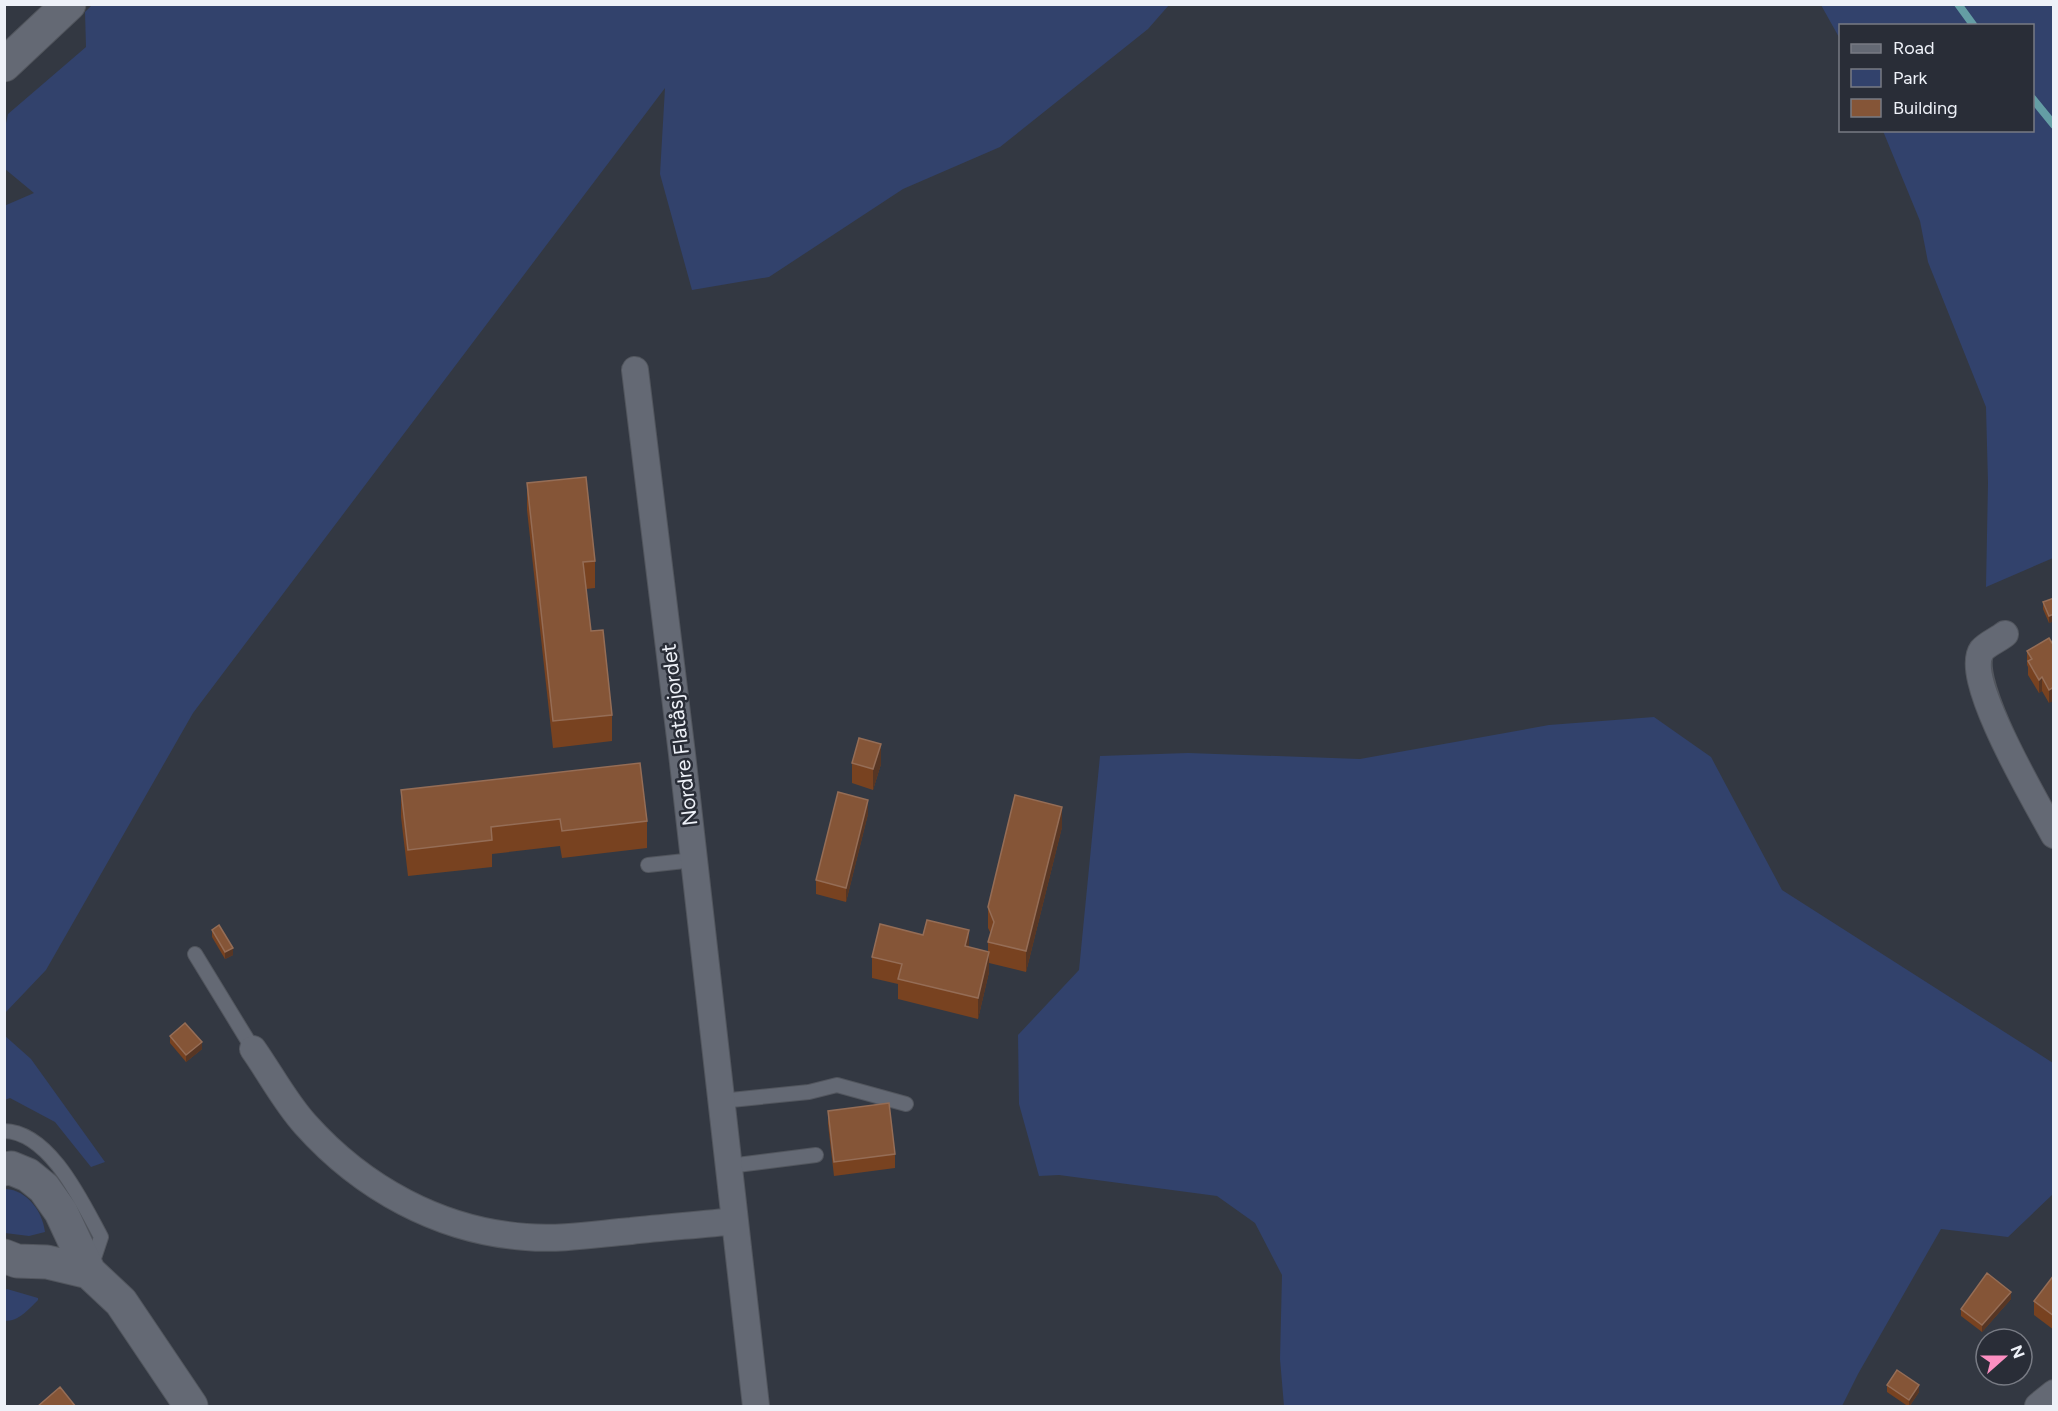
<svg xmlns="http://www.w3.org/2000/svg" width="2058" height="1411" viewBox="0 0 2058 1411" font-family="Figtree,sans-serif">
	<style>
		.green { fill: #32426c }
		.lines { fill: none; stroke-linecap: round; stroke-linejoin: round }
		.stream { stroke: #649da4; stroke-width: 8 }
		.service-casing { stroke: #52565e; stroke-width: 16 }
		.minor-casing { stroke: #52565e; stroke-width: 28 }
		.tertiary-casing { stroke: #52565e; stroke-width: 35 }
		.service { stroke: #646974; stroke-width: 14 }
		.minor { stroke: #646974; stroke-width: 26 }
		.tertiary { stroke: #646974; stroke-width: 33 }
		.wall { fill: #784220 }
		.shaded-wall { fill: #573624 }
		.building { fill: #855537; stroke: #956d56; stroke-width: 1.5 }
		.labels { text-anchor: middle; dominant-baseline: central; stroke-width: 5; stroke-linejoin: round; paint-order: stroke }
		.street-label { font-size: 21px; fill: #eef1f8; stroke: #292d37 }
	</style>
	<rect width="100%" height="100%" fill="#333842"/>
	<path class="green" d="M92,5V4L1169,5L1148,29L1000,147L903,189L769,277L692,290L660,174L665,88L193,713L46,970L5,1013L4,206L34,193L5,169V128L8,114L86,47L85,12Z
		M1821,5H2053V558L1986,587L1988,483L1986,407L1928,262L1920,221L1883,131L2032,130V26H1840V39Z
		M1654,717L1711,757L1782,890L2053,1063V1194L2008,1237L1941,1229L1858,1374L1842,1406H1284L1280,1359L1282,1275L1255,1223L1217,1196L1059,1175L1039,1176L1019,1104L1018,1035L1079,970L1100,756L1188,753L1360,759L1549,725Z
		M4,1035L31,1059L105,1162L91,1167L55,1122L10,1098L5,1100Z
		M6,1189C27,1190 43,1212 45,1232L29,1236L5,1233L4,1190Z
		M7,1289L38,1298V1300C28,1310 19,1321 5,1321V1290Z"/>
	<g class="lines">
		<path class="stream" d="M1958,4L1974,26
			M2032,98L2054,125"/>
		<g class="service-casing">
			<path id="service" d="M648,865L694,860
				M195,954L253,1049
				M721,1101L809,1092L837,1085L906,1104
				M4,1131C50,1132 82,1202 101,1237L91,1267
				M729,1166L816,1155"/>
		</g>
		<g class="minor-casing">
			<path id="minor" d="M635,370L682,754L756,1406
				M2005,634C1999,639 1987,644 1982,650C1962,678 2038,805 2054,835
				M253,1049C270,1073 285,1102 305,1124C362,1188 440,1231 526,1237C561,1240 596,1234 631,1231C665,1227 700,1225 735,1221
				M2038,1406L2054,1393"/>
		</g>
		<g class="tertiary-casing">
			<path id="tertiary" d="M4,65L69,4
				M4,1169L11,1168L28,1175L44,1188L61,1212L89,1272L121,1302L191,1406
				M4,1256L17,1261L47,1262L89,1272"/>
		</g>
		<use href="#service" class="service"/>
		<use href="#minor" class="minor"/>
		<use href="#tertiary" class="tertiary"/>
	</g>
	<path class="wall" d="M527,483L595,561V588L586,589L591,631L612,715V741L553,748L527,510Z
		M2054,598V621L2049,623L2043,609V602Z
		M2054,646L2049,703L2042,691L2039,693L2028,675V667L2027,665V651Z
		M852,763L881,764L873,790L852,783Z
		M401,790L647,821V848L562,858L560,846L492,854V867L408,876L401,817Z
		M868,814L846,902L816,894V880Z
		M1062,827L1026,972L989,963V972L978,1019L898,999V984L872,978V957L969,947L988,952V942L991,934L988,928V907Z
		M212,930L233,955L225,959L212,937Z
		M170,1036L202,1049L186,1062L170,1043Z
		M828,1111L895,1154V1168L834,1176L828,1124Z
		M2054,1275V1330L2034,1315V1301Z
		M2011,1299L1982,1332L1961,1316V1309Z
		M1887,1385L1919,1392L1909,1407L1887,1392Z"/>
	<path class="shaded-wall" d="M2054,614V621L2049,623V616Z
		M2042,677V691L2039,693V680Z
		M2054,687V701L2049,703V690Z
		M881,744V764L873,790V769Z
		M868,800V814L846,902V888Z
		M1062,807V827L1026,972V951Z
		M969,930V951L965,946Z
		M233,948V955L225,959V952Z
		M989,952V972L978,1019V998Z
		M202,1042V1049L186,1062V1055Z
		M2011,1292V1299L1982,1332V1325Z
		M1919,1385V1392L1909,1407V1400Z"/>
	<path class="building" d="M586,477L595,561L583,562L591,631L603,630L612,715L553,721L527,483Z
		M2054,598V614L2049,616L2043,602Z
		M2049,638L2054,646V687L2049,690L2042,677L2039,680L2028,661L2032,659L2027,651Z
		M859,738L881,744L873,769L852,763Z
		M640,763L647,821L562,831L560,819L491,827L492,840L408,850L401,790Z
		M838,792L868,800L846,888L816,880Z
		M1015,795L1062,807L1026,951L988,942L994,922L988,907Z
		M927,920L969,930L965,946L989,952L978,998L898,979L902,964L872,957L880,924L923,935Z
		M219,925L233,948L225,952L212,930Z
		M185,1023L202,1042L186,1055L170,1036Z
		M889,1103L895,1154L834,1162L828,1111Z
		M1987,1273L2011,1292L1982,1325L1961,1309Z
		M2054,1275V1316L2034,1301Z
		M1897,1370L1919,1385L1909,1400L1887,1385Z
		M60,1387L76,1407H37Z"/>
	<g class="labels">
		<g class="street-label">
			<text transform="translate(679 735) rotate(-97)">Nordre Flatåsjordet</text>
		</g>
	</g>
	<rect width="2058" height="1411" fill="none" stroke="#eef1f8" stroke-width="12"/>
	<rect x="1839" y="24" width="195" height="108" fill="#292d37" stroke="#787b84" stroke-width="1.5"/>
	<rect x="1851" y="44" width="30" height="9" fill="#646974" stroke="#787b84" stroke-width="1.5"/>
	<text x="1893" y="54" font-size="18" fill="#eef1f8">Road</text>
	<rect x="1851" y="69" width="30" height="18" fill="#32426c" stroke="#787b84" stroke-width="1.5"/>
	<text x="1893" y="84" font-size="18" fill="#eef1f8">Park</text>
	<rect x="1851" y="99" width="30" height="18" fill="#855537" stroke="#787b84" stroke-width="1.5"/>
	<text x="1893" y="114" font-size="18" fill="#eef1f8">Building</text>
	<g transform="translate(2004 1357) rotate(69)"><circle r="28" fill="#292d37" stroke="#787b84" stroke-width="1.5"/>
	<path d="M0-4.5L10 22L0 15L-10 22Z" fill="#fc8fc1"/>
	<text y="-9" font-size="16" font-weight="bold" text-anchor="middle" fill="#eef1f8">N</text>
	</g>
</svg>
